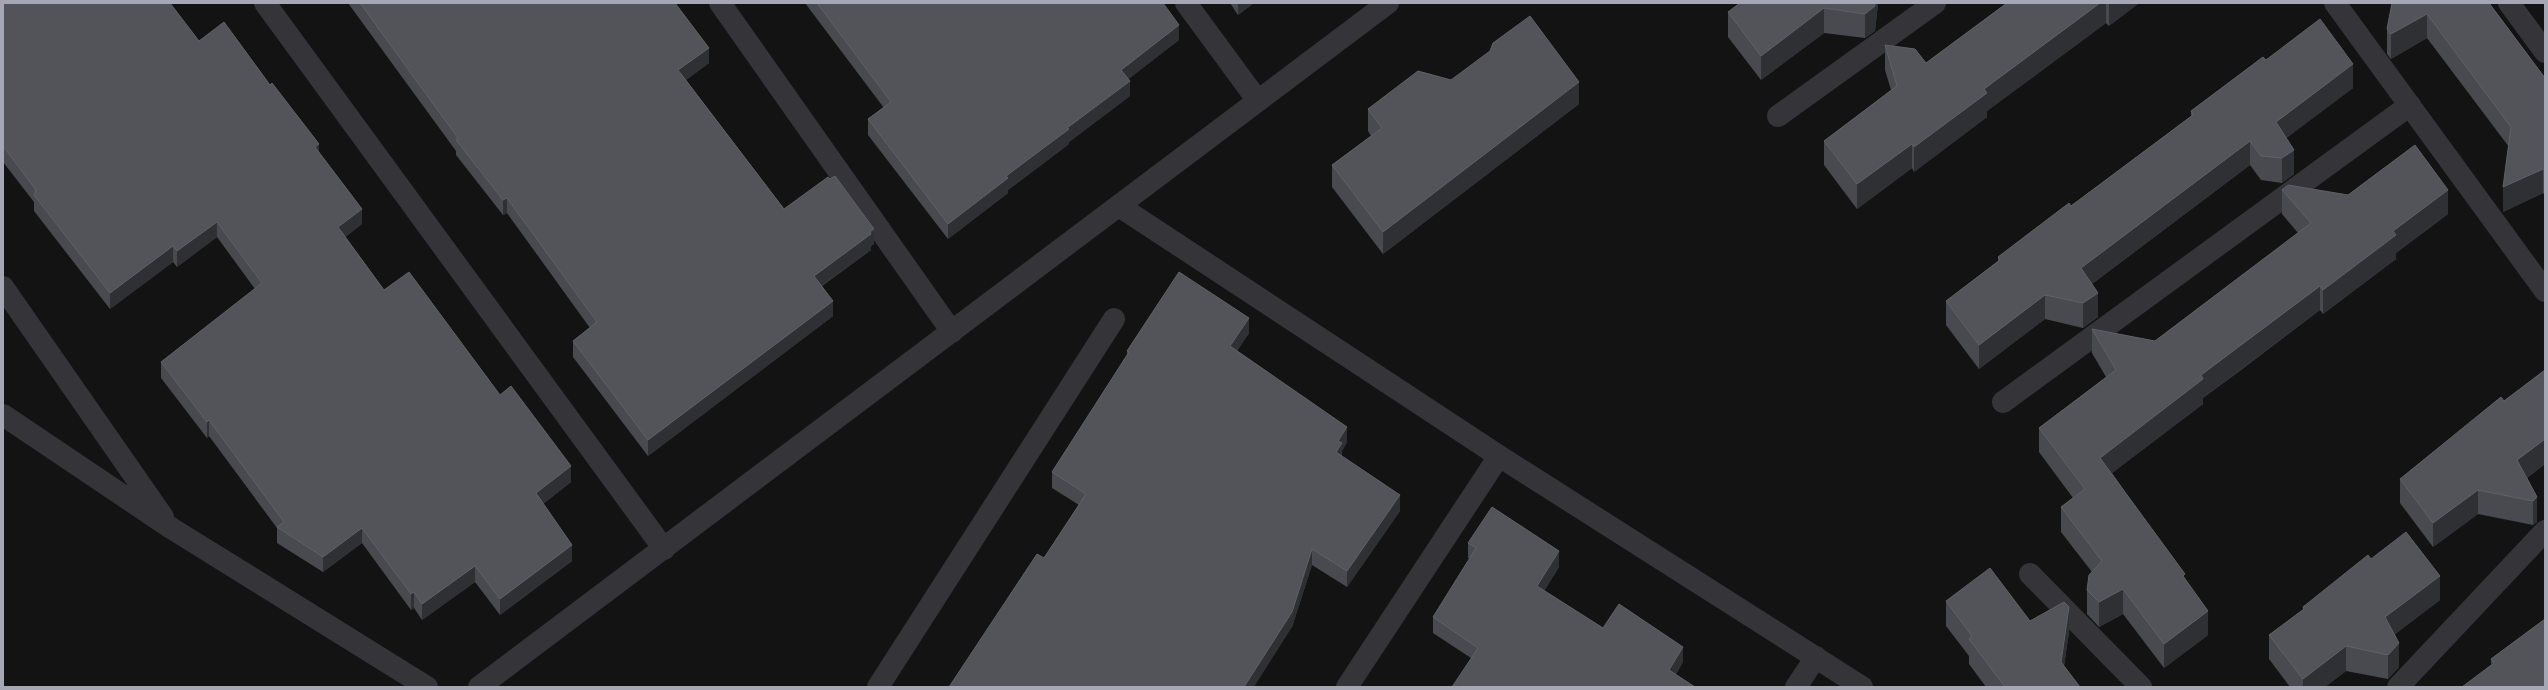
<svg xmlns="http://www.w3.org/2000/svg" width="2548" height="690" viewBox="0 0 2548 690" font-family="Figtree,sans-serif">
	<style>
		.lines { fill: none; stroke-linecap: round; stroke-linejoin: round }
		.minor { stroke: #343439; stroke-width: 22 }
		.wall { fill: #494a4f }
		.shaded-wall { fill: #2f3033 }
		.building { fill: #53545a; stroke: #606168 }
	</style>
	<rect width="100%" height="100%" fill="#131314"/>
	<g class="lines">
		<path class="minor" d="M265,3L664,549
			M720,3L952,332
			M1186,3L1258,101
			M2335,3L2545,291
			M2509,3L2545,52
			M1778,116L1935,3
			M1119,206L1499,456L1862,687
			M3,287L163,517
			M2003,402L2410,105
			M3,415L171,528L427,687
			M2030,574L2141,687
			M479,687L1388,3
			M878,687L1114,319
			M1347,687L1499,456
			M1796,687L1816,657
			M2398,687L2545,531"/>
	</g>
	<path class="wall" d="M3,3L199,41L319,152L362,224L345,237L384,290L500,395L571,482L543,504L572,561L500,615L475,582L422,620L414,608L411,610L362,543L323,572L277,543V528L209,436L207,438L161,378V362L255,289L217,237L177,267L173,262L110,309L34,211V202L3,162Z
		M348,3H675L709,63L686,80L784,209L874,244L871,246V250L822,286L833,316L648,456L573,357V341L590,328L507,213L503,215L456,155V151Z
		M805,3H1163L1179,40L1128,79L1130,96L1069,142V144L1008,190V193L948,239L868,135V119L884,108Z
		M1230,3H1254L1238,15Z
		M1878,3L1875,31L1865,38L1824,33L1761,80L1728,37V12Z
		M2007,3H2139L2109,26L2106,23L1987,111V117L1914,172L1912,168L1857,209L1824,165V141L1891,90L1885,70V45L1926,63Z
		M2392,3H2489L2545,78V195L2543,193L2503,212L2509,147L2427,38L2391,59L2387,54V29Z
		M2266,60L2353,88L2286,138L2294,174L2282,183L2261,180L2250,165L2092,284L2098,317L2083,328L2045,319L1979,369L1946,325V301L1998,261V257L2071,206L2191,116V111Z
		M1451,80L1579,104L1383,254L1332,187V165L1371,136L1368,131V109Z
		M2282,190L2448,214L2396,253V259L2323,314L2320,310L2241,370L2203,398V404L2112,473L2185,579L2208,635L2164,668L2123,614L2099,627L2087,614V590L2092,572L2061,532V507L2073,498L2039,452V428L2106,377L2092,353V329L2155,341L2298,233L2282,214Z
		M1249,333L1237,351L1347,442L1342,451V457L1400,511L1347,587L1312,565L1292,627L1044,558L1079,505L1052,488V472L1127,356V351Z
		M2545,370V464L2527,478L2537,497V522L2533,525L2478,514L2433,547L2400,503V479Z
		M1468,543L1559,567L1544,591L1603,628L1683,662L1676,674L1471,658L1433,633V617L1470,559L1468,558Z
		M2371,559L2440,600L2395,634L2399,667L2388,679L2346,671L2325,687H2290L2269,659V635L2303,610V607Z
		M1946,601L2030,621L2069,632L2064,666L2080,687H1986L1969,664V656L1946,626Z
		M2545,619L2491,665V659Z"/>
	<path class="shaded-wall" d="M1238,3H1254L1238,15Z
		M1875,3H1878L1875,31L1865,38V14Z
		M2100,3H2106V23L1987,111V117L1914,172V147L1984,89Z
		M2109,3H2139L2109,26Z
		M1824,8V33L1761,80V56Z
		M2427,14V38L2391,59V34Z
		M1179,25V40L1121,85V70Z
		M709,48V63L678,86V70Z
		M2353,64V88L2276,146V122Z
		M1130,81V96L1069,142V144L1008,190V193L948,239V224L1006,176L1067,128Z
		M1579,82V104L1383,254V232Z
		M2250,141V165L2081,292V268Z
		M319,144V160L315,147Z
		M1912,144V168L1857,209V184Z
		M2294,150V174L2282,183V158Z
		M2543,169V193L2503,212V187Z
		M2448,190V214L2396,253V259L2323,314V290L2393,231Z
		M507,198V213L503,215V200Z
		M362,209V224L338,243V227Z
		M217,222V237L177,267V251Z
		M874,229V244L871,246V250L814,291V276L870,232Z
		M173,246V262L110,309V293Z
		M2320,286V310L2203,398V404L2100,482V458L2201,375Z
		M2098,293V317L2083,328V303Z
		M2045,295V319L1979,369V345Z
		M833,301V316L648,456V440Z
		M1249,318V333L1230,362V346Z
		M209,420V436L207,438V422Z
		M1347,427V442L1342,451V458L1336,452L1338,441Z
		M2545,439V464L2517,485V460Z
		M571,466V482L536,509V493Z
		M2478,490V514L2433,547V523Z
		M1400,495V511L1347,587V571Z
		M2537,497V522L2533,525V501Z
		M362,528V543L323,572V557Z
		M572,545V561L500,615V599Z
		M1312,549V565L1292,627L1254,687H1244Z
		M1559,551V567L1537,602V586Z
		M475,566V582L422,620V604Z
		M2440,576V600L2385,642V617Z
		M2123,589V614L2099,627V602Z
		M414,592V608L411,610V594Z
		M2069,607V632L2061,686V662Z
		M2208,611V635L2164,668V644Z
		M2399,643V667L2388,679V655Z
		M2346,646V671L2325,687H2303V679Z
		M1683,647V662L1669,685V670Z"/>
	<path class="building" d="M3,3H170L199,41L224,22L270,85L272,83L319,144L315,147L362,209L338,227L384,290L409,272L500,395L511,386L571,466L536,493L572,545L500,599L475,566L422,604L414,592L411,594L362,528L323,557L277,527L284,522L209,420L207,422L161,362L262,283L217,222L177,251L173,246L110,293L34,195L36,190L3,146Z
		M360,3H675L709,48L678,70L784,209L828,177L830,179L835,176L874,229L870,232L871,234L814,276L833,301L648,440L573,341L597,322L507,198L503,200L456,140L458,138Z
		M817,3H1163L1179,25L1121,70L1130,81L1067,128L1069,129L1006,176L1008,178L948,224L868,119L891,102Z
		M1740,3H1875V6L1865,14L1824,8L1761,56L1728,12Z
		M2007,3H2100L1984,89L1987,93L1914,147L1912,144L1857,184L1824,141L1897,86L1885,45L1915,49L1926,63Z
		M2392,3H2489L2545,78V171L2543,169L2503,187L2511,127L2427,14L2391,34L2387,29Z
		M1530,16L1579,82L1383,232L1332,165L1382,128L1368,109L1418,71L1451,80L1490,51L1493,43Z
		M2320,19L2353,64L2276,122L2294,150L2282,158L2261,156L2250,141L2081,268L2098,293L2083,303L2045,295L1979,345L1946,301L2000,260L1998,257L2069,203L2071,206L2193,115L2191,111L2263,57L2266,60Z
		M2415,145L2448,190L2393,231L2396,235L2323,290L2320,286L2241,345L2201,375L2203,379L2100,458L2185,574L2183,576L2208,611L2164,644L2123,589L2099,602L2087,590L2089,575L2102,561L2061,507L2085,489L2039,428L2116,370L2092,329L2155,341L2311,223L2282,190L2288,185L2348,195Z
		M1179,272L1249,318L1230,346L1347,427L1338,441L1342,443L1336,452L1400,495L1347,571L1312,549L1292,612L1244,687H949L1037,554L1044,558L1086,494L1052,472L1129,352L1127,351Z
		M2545,370V439L2517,460L2537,497L2533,501L2478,490L2433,523L2400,479L2501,397L2504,401Z
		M1492,507L1559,551L1537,586L1603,628L1619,604L1683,647L1669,670L1695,687H1452L1478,648L1433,617L1476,548L1468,543Z
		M2406,532L2440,576L2385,617L2399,643L2388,655L2346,646L2303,679L2269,635L2304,609L2303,607L2368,555L2371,559Z
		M1990,568L2030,621L2064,602L2069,607L2061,662L2080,687H2005L1969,639L1972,636L1946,601Z
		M2545,619V687H2462L2494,663L2491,659Z"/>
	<rect width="2548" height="690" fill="none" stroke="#a5a8b4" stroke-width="8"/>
</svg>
